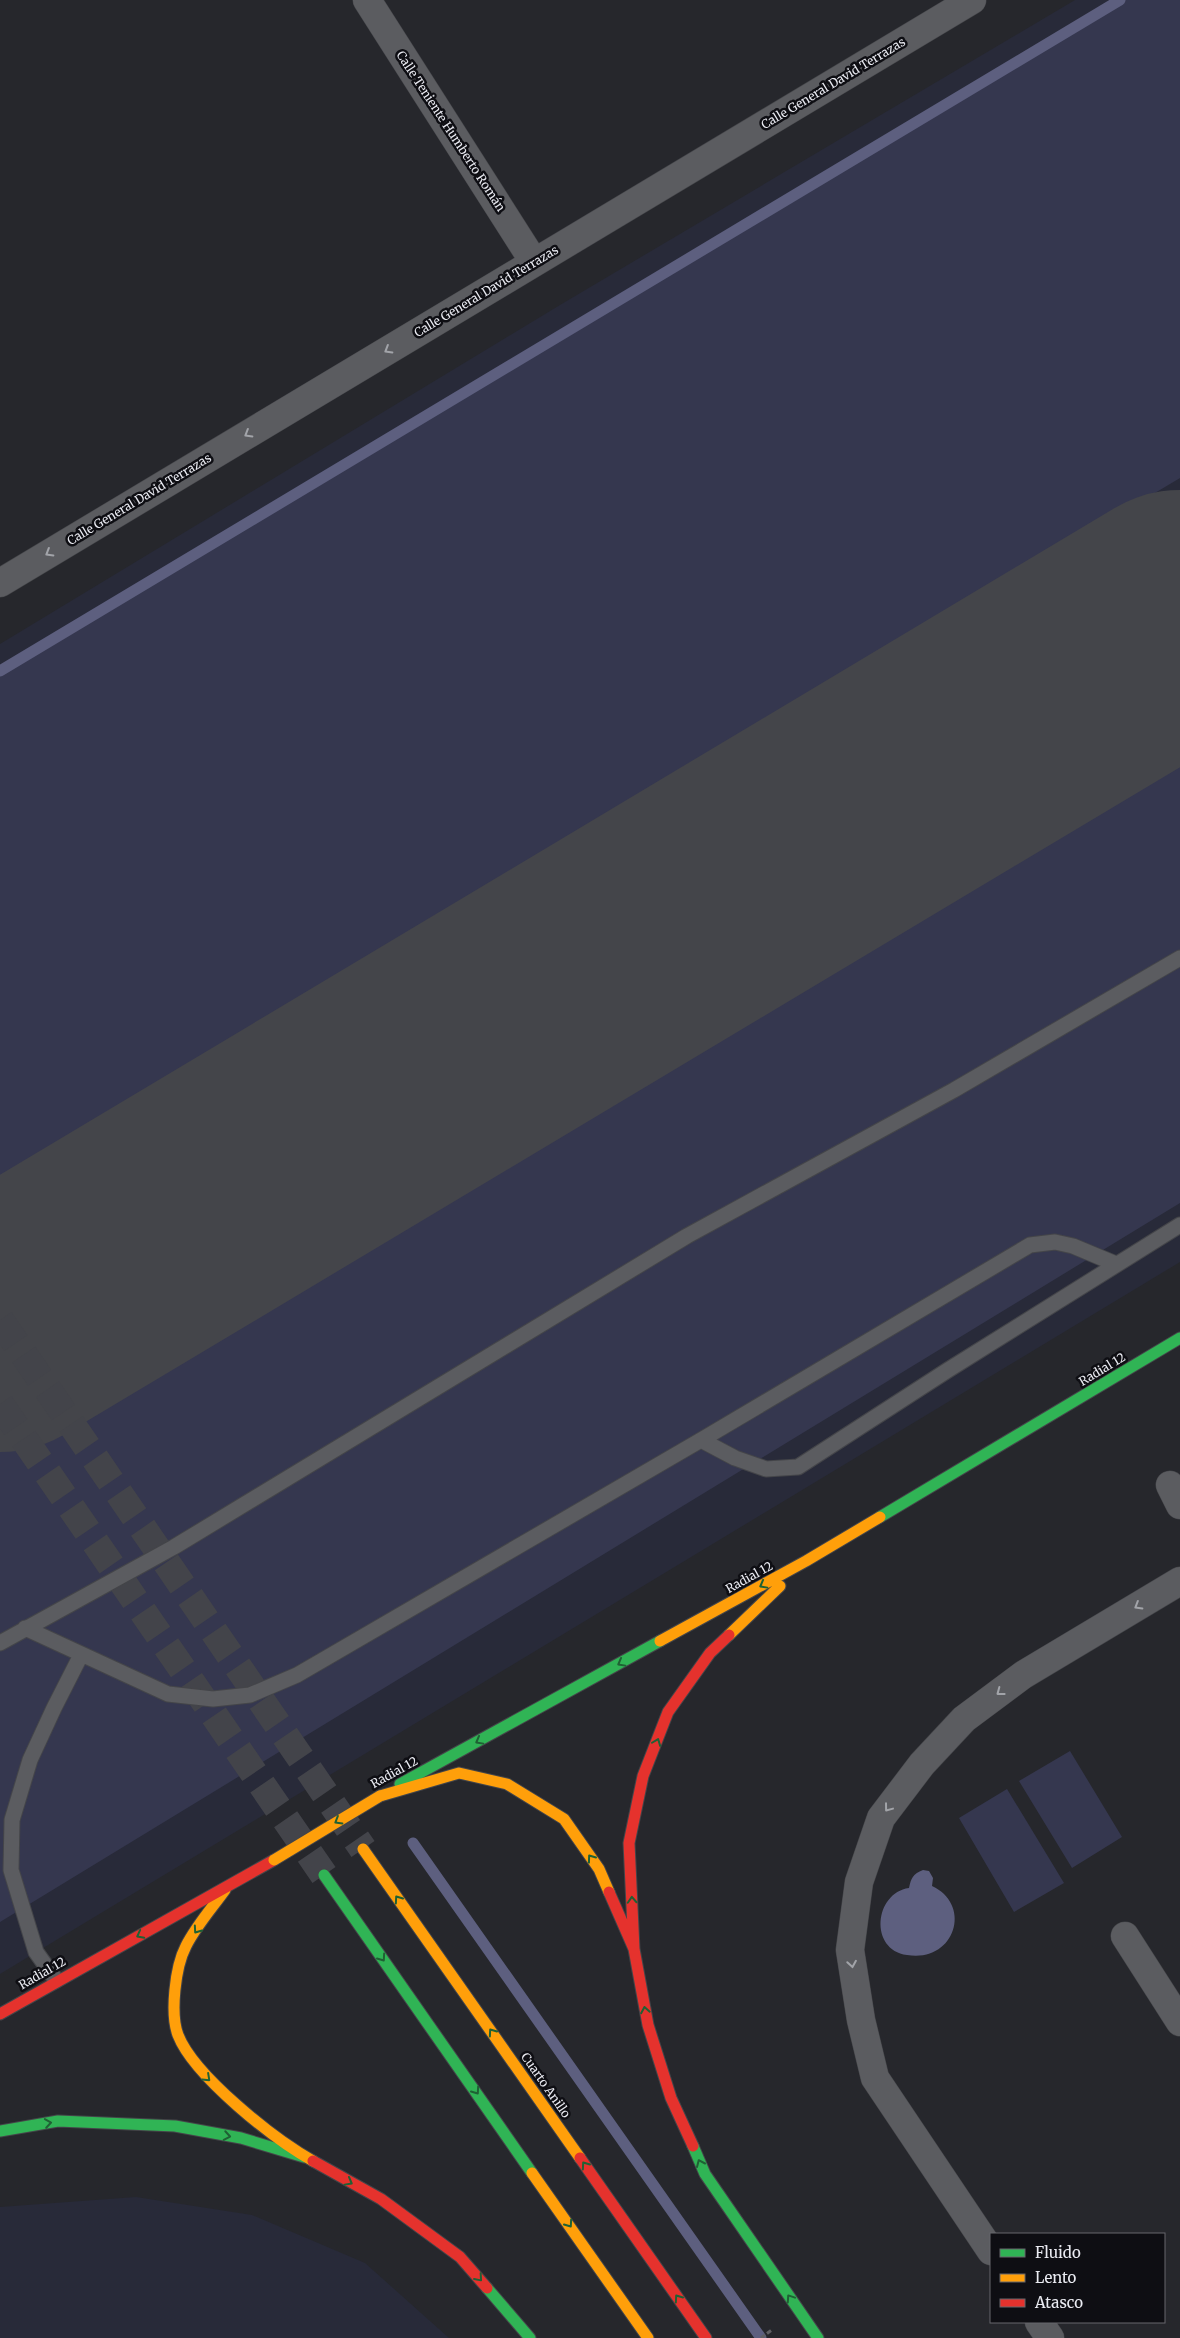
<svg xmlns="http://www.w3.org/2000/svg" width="1180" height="2338" viewBox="0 0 1180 2338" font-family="Merriweather,serif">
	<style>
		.built { fill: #282a39 }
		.green { fill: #35374f }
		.water { fill: #5d5f7f }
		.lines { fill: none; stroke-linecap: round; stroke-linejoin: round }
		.stream { stroke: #5d5f7f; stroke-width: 11 }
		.runway { stroke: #44454a; stroke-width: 256 }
		.highway-tunnel { stroke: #43444a; stroke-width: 28; stroke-dasharray: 28 14; stroke-linecap: butt }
		.lane-casing { stroke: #444549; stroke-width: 17 }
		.street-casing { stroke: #444549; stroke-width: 29 }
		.fast-casing { stroke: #444549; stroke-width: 13 }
		.slow-casing { stroke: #444549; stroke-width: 13 }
		.jam-casing { stroke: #444549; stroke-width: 13 }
		.path { stroke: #606064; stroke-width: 3; stroke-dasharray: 5 2.5; stroke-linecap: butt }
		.lane { stroke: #5b5c60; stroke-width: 15 }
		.street { stroke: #5b5c60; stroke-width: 28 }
		.fast { stroke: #30b455; stroke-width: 11 }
		.slow { stroke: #ff9f0a; stroke-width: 11 }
		.jam { stroke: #e5322d; stroke-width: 11 }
		.slow-bridge-casing { stroke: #444549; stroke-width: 13; stroke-linecap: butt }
		.slow-bridge { stroke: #ff9f0a; stroke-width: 11 }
		.oneway { stroke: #a2a4a9 }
		.oneway2 { stroke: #1f6134 }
		.labels { text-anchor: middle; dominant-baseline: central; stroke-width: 5; stroke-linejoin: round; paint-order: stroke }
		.street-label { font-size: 12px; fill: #eaebf2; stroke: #0e0e13 }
	</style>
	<rect width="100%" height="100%" fill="#26272c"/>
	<path class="built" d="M1075,0H1180V1262L0,1974V644L560,305Z
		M136,2197L252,2215L365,2263L449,2338H0V2207Z"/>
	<path class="green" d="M1120,0H1180V478L0,1182V671Z
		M1180,751V1203L0,1922V1447Z
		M1070,1751L1122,1837L1072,1868L1019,1781Z
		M1007,1789L1064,1883L1014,1912L959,1818Z"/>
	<path class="water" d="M923,1870L929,1871L933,1878L932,1886C973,1905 955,1963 907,1955C869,1950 874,1893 909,1888C911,1878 913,1874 923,1870Z"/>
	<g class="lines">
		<path class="stream" d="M0,671L1120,0
			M413,1843L761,2338"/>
		<path class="runway" d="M0,1324L1180,618"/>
		<path class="highway-tunnel" d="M0,1320L363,1849
			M0,1404L324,1875"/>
		<g class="lane-casing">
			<path id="lane" d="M701,1440L735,1458L766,1469L798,1467L948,1370L1180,1225
				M25,1628L168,1694L213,1699L250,1695L297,1675L701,1440L1030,1245L1055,1242L1073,1246L1116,1264
				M0,1643L174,1547L687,1236L954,1090L1180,958
				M56,1980L36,1952L11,1870L12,1820L30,1760L54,1708L81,1655"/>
		</g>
		<g class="street-casing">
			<path id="street" d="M367,0L534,262
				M0,583L972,0
				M1170,1485L1180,1505
				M1125,1936L1180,2022
				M991,2251L875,2078L861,2020L850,1950L859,1882L881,1818L922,1764L964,1719L1023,1675L1180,1581
				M1039,2322L1050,2338"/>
		</g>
		<g class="fast-casing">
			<path id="fast" d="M880,1517L1180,1338
				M400,1784L660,1641
				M324,1875L532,2173
				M0,2131L58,2121L175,2126L241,2138L304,2157
				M693,2146L705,2174L818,2338
				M487,2288L530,2338"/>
		</g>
		<g class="slow-casing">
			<path id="slow" d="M729,1635L780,1586
				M660,1641L806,1561L880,1517
				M380,1796L459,1773L507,1784L564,1819L599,1869L609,1892
				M363,1849L580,2158
				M225,1890C212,1908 196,1926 186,1946C175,1967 170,2014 178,2035C194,2076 275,2140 313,2161
				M532,2173L648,2338"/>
		</g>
		<g class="jam-casing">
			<path id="jam" d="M609,1892L634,1949L648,2025L671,2098L693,2146
				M634,1949L629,1843L643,1776L668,1712L710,1653L729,1635
				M0,2014L274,1860
				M580,2158L706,2338
				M313,2161L381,2199L460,2257L487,2288"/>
		</g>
		<path class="path" d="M761,2338L773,2329"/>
		<use href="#lane" class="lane"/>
		<use href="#street" class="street"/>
		<use href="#fast" class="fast"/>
		<use href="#slow" class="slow"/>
		<use href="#jam" class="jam"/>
		<g class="slow-bridge-casing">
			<path id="slow-bridge" d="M274,1860L380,1796"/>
		</g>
		<use href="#slow-bridge" class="slow-bridge"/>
	</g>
	<defs><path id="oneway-chevron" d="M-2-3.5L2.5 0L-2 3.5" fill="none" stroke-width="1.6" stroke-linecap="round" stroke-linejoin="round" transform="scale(1.25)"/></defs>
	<g class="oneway">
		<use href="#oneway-chevron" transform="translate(388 350) rotate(149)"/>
		<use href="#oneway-chevron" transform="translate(248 434) rotate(149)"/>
		<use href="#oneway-chevron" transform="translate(49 553) rotate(149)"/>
		<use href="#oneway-chevron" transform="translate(1138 1606) rotate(149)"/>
		<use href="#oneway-chevron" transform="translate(1000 1692) rotate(143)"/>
		<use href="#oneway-chevron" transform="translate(888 1808) rotate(127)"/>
		<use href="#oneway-chevron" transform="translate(852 1964) rotate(81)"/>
	</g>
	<g class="oneway2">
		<use href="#oneway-chevron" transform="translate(763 1585) rotate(151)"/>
		<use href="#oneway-chevron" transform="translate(621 1663) rotate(151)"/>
		<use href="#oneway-chevron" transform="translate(479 1741) rotate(151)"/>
		<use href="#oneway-chevron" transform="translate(657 1742) rotate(-69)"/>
		<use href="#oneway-chevron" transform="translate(338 1821) rotate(149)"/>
		<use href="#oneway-chevron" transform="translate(591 1858) rotate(-126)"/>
		<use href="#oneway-chevron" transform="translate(398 1899) rotate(-125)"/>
		<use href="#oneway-chevron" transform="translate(632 1900) rotate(-93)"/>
		<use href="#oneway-chevron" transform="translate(197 1930) rotate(125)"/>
		<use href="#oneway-chevron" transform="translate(140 1935) rotate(152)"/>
		<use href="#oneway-chevron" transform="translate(382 1958) rotate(55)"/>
		<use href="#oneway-chevron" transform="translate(645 2010) rotate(-100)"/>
		<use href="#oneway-chevron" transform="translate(492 2032) rotate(-125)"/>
		<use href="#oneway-chevron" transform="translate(207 2078) rotate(43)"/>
		<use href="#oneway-chevron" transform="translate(476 2091) rotate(55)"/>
		<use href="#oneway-chevron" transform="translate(48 2123) rotate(-9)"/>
		<use href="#oneway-chevron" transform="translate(227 2136) rotate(10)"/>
		<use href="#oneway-chevron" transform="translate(700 2163) rotate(-114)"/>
		<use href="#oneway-chevron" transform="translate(585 2165) rotate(-125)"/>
		<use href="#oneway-chevron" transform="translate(349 2182) rotate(29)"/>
		<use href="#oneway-chevron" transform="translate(569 2224) rotate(55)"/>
		<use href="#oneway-chevron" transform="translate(479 2278) rotate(49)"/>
		<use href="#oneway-chevron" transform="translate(678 2298) rotate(-125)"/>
		<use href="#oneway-chevron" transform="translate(790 2298) rotate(-124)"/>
	</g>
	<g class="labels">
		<g class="street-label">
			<text transform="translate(833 83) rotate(-31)">Calle General David Terrazas</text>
			<text transform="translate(451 131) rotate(57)">Calle Teniente Humberto Román</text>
			<text transform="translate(486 291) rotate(-31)">Calle General David Terrazas</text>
			<text transform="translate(139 499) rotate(-31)">Calle General David Terrazas</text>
			<text transform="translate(1102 1369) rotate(-31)">Radial 12</text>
			<text transform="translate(749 1577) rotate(-29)">Radial 12</text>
			<text transform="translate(394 1772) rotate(-29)">Radial 12</text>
			<text transform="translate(42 1973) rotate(-30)">Radial 12</text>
			<text transform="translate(546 2085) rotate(55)">Cuarto Anillo</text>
		</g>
	</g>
	<rect x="990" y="2233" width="175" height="90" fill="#0e0e13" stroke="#66666c"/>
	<rect x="1000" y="2249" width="25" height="8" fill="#30b455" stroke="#66666c"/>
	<text x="1035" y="2258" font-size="15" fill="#eaebf2">Fluido</text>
	<rect x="1000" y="2274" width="25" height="8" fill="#ff9f0a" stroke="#66666c"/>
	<text x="1035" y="2283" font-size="15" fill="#eaebf2">Lento</text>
	<rect x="1000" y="2299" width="25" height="8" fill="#e5322d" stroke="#66666c"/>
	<text x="1035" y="2308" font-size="15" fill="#eaebf2">Atasco</text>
</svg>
